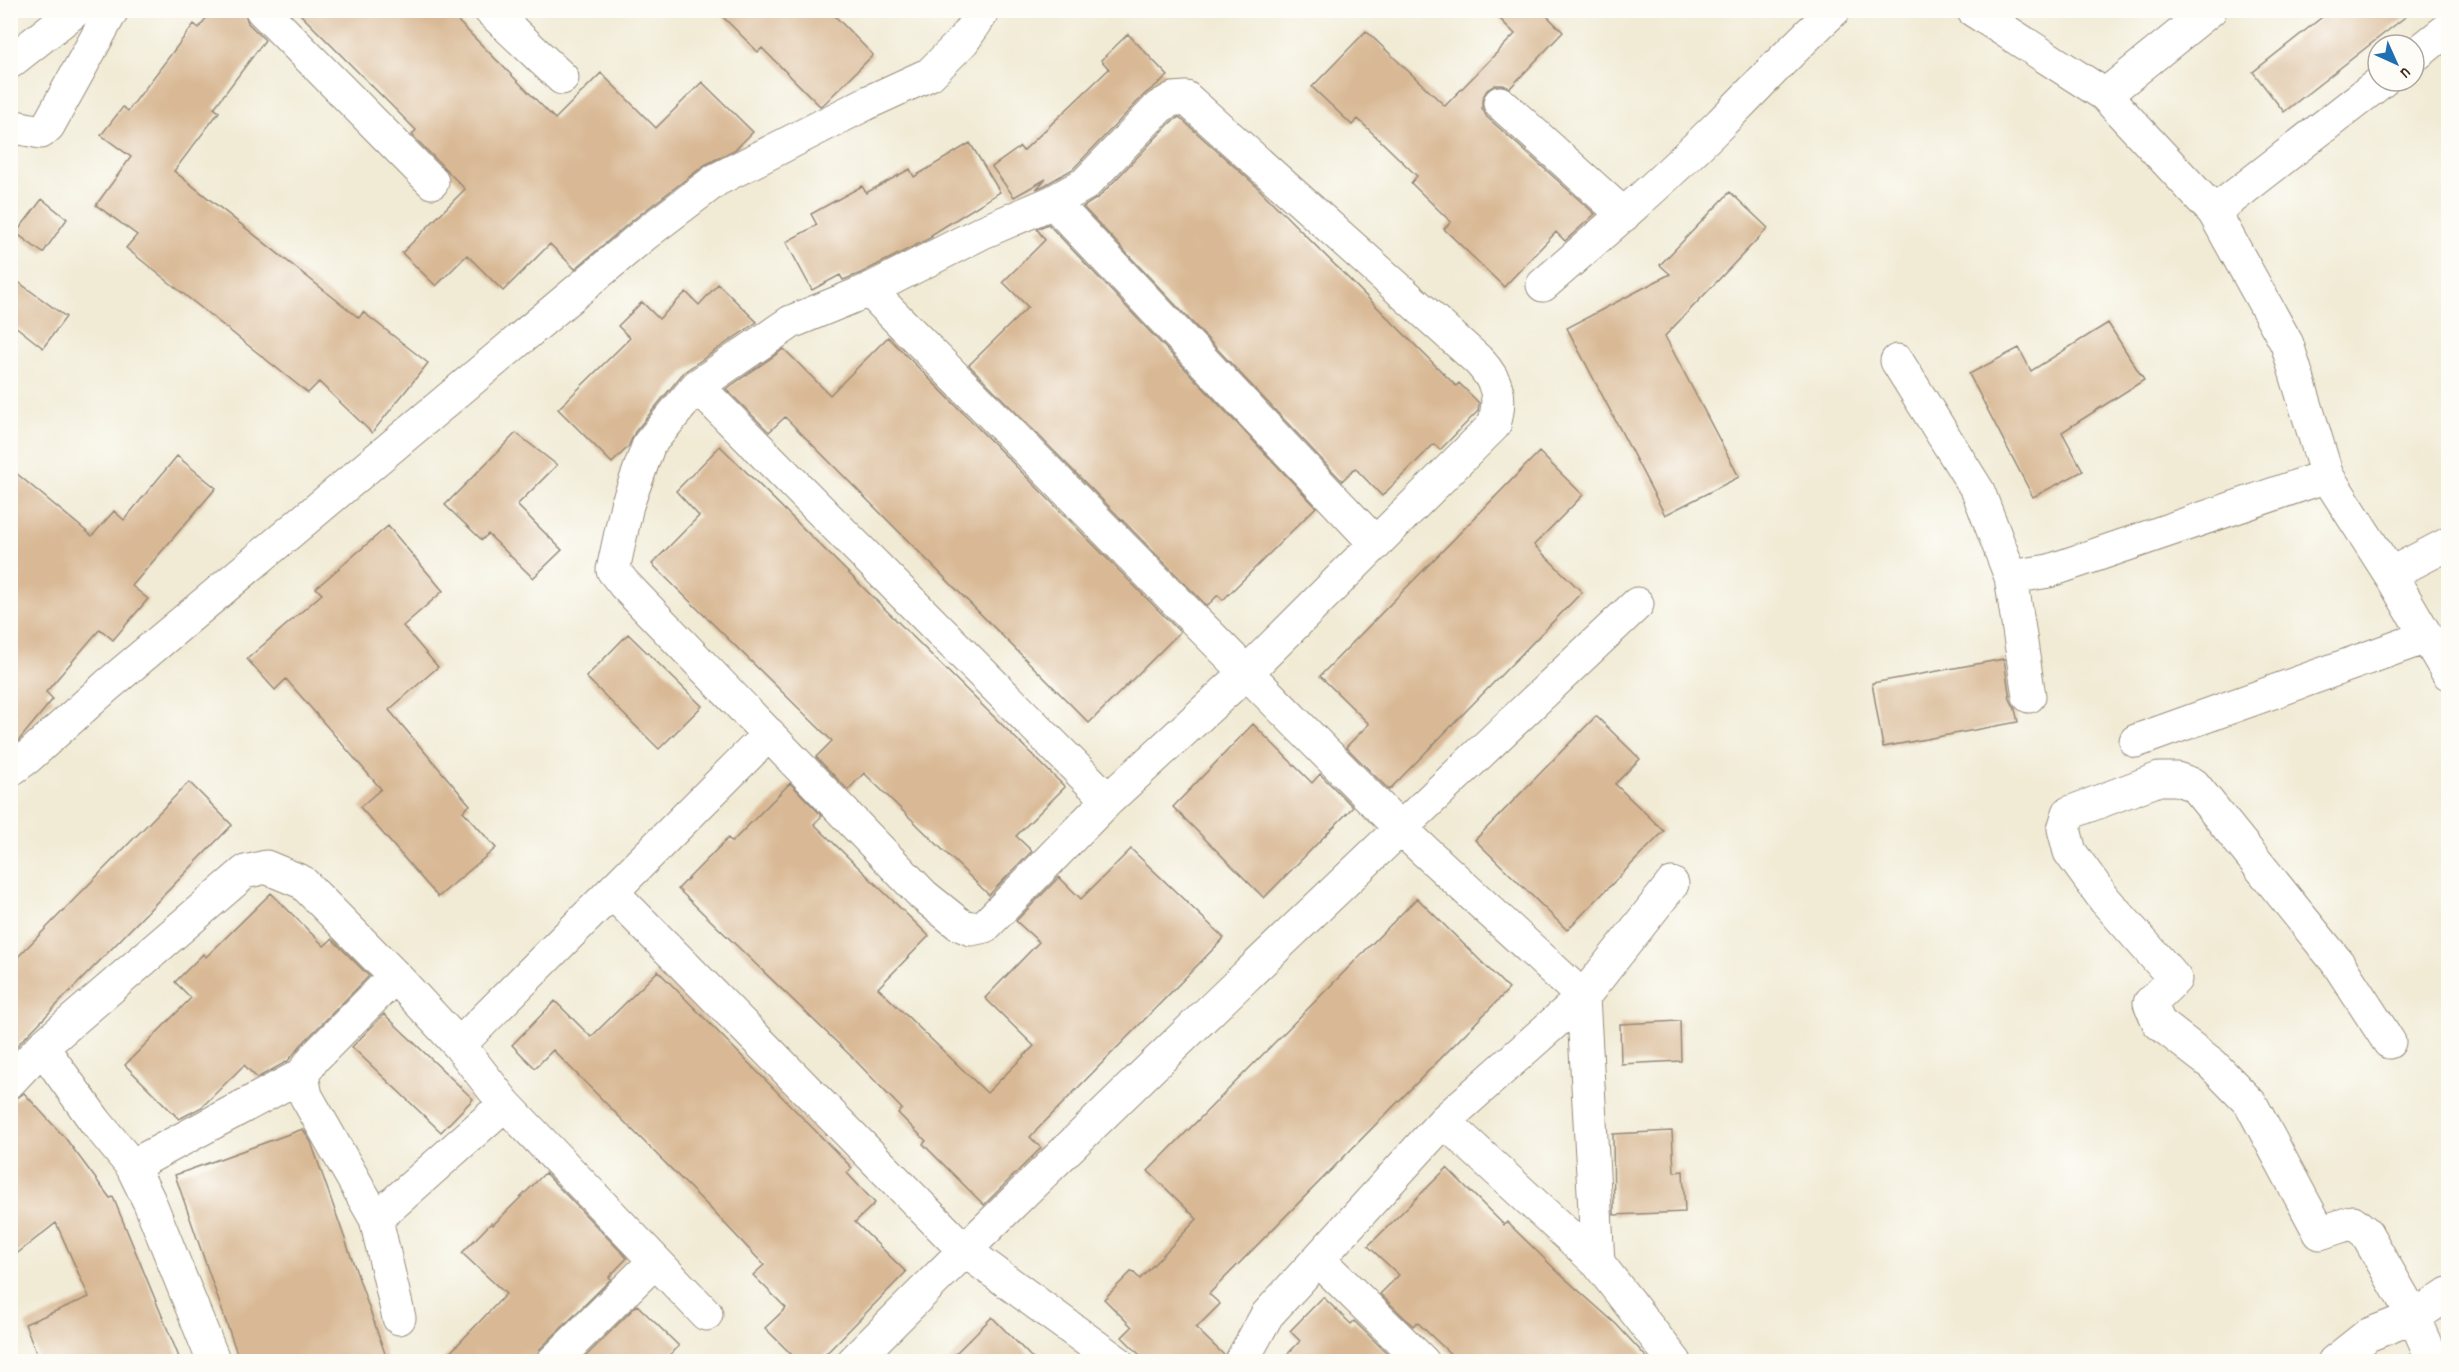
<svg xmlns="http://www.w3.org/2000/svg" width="2459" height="1372" viewBox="0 0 2459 1372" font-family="Dekko,sans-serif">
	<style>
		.building { fill: #d9b995 }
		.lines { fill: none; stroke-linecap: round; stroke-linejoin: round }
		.street-casing { stroke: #968a7a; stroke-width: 35 }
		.street { stroke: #fff; stroke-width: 33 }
	</style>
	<rect width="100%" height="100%" fill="#fdfcf7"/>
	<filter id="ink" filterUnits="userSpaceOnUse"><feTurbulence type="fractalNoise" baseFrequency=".0167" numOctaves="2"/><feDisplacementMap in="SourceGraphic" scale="12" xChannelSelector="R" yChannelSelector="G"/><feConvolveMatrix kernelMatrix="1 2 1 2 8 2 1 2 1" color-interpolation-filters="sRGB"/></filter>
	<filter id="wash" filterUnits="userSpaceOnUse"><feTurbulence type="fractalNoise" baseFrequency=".008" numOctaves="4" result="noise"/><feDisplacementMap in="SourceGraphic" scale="24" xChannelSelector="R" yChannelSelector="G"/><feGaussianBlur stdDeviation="1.35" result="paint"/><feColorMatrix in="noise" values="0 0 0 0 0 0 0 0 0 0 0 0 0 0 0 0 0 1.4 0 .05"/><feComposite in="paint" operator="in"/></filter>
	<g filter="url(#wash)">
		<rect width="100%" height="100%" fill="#f1ebd5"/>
		<g id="blocks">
			<path class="building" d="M212,10H244L248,23L265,40L214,108L219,112L174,171L359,318L363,312L428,363L372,433L319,382L308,393L126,248L137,235L96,205L131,157L101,135L123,107L128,111L194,24L199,28Z
				M296,10H447L555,119L601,73L656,128L702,82L753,132L736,149L705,165L634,219L575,269L550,244L503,291L467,255L436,286L402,253L465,189L412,135L416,130Z
				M716,10H829L873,55L825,103L820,106L762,48L758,52Z
				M1491,10H1541L1563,32L1510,88L1503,85H1495L1487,90L1482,99V108L1487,117L1595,214L1565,241L1556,232L1504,287L1444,229L1451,222L1411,183L1417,176L1358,119L1352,125L1312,87L1366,31L1445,106L1515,34Z
				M2331,10H2414L2284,112L2253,72Z
				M1128,34L1168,76L1145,94L1073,169L1045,185L1036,189L1046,179L1014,197L992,167L1020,147L1023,151L1109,69L1101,60Z
				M1179,117L1254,184L1456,386L1459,383L1479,403L1478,411L1440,450L1434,444L1382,496L1355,468L1342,481L1083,207L1099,197L1171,122Z
				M970,143L1000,192L931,235L932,237L861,273L843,280L840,275L812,290L786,242L817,225L811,214L862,186L866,193L910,169L914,177Z
				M1730,192L1768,228L1665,336L1739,477L1665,515L1567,328L1670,274L1660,265Z
				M42,199L67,219L43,253L16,233Z
				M1048,224L1316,507L1223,600L1218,595L1207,606L969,365L1028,307L1003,282L1045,240L1037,229Z
				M10,276L66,317L43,348L10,322Z
				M718,284L757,322L684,372L635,432L628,447L612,463L558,409L630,338L618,326L642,302L659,319L686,292L699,305Z
				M2108,323L2144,380L2062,432L2083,471L2033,497L1969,374L2019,348L2031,371Z
				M888,337L1180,632L1089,723L785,417L769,432L726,389L784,349L830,395Z
				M516,433L557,465L517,505L562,550L533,578L488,534L482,540L445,505Z
				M720,446L1065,787L1016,836L1032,851L989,895L864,773L848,790L816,757L832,741L652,564L699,516L676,491Z
				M1539,452L1583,495L1534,545L1582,592L1389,790L1346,747L1369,724L1320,676Z
				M177,456L216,488L132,586L148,599L113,640L100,629L46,692L53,699L20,739L10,747V468L92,536L114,511L124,520Z
				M388,526L443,591L403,626L438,667L389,710L470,805L463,811L496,848L438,897L360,807L381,789L286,679L275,690L247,659L322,594L316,588Z
				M628,634L702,706L659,749L586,677Z
				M2004,659L2010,699L2015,709L2018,722L1883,747L1872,683Z
				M1596,716L1640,759L1615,784L1664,831L1567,930L1475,840Z
				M1253,724L1312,783L1320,774L1353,807L1264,898L1173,807Z
				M189,782L232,825L10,1053V965Z
				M790,783L822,816L814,824L929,936L878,988L987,1093L1034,1046L985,998L1039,942L1016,921L1059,877L1081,899L1131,849L1224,938L1030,1137L1041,1148L984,1205L923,1144L926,1141L898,1113L902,1109L853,1058L678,889L728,838L732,842Z
				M271,893L324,946L332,939L369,976L301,1045L288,1061L257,1078L244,1065L202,1107L179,1119L125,1065L191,998L175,982L203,954L206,957Z
				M1417,898L1509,989L1209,1294L1220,1304L1196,1328L1224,1355L1222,1362H1147L1122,1337L1132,1327L1104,1299L1132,1271L1140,1279L1197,1219L1148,1171Z
				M658,971L852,1168L847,1173L875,1203L855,1222L906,1272L818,1362H799L765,1328L786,1308L753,1275L764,1265L712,1210L553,1050L535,1068L512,1045L555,1001L591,1037Z
				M384,1014L473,1099L441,1132L352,1047Z
				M1680,1021L1681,1061L1621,1064L1620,1024Z
				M24,1093L66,1139L110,1198L113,1197L181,1362H40L25,1324L89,1297L56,1223L10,1259V1099H16Z
				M303,1129L311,1142L388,1362H240L175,1175Z
				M1672,1131L1674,1172L1683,1171L1685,1212L1614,1215L1613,1134Z
				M1447,1168L1504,1225L1507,1222L1560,1274L1616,1324L1651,1362H1459L1417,1322L1413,1326L1380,1294L1399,1275L1368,1246Z
				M545,1173L627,1258L609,1277L611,1279L540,1349L535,1362H441L506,1294L462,1253L491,1223L493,1225Z
				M1323,1297L1351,1324L1354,1321L1387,1353L1379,1362H1280L1300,1341L1290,1331Z
				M637,1305L679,1346L663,1362H580Z
				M992,1317L1036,1362H947Z"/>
		</g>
	</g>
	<g filter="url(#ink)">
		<use href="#blocks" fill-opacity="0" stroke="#968a7a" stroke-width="1.5"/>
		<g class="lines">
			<g class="street-casing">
				<path id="street" d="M262,10L432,182
					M490,10L562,78
					M1973,10L2105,95L2214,212L2287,344L2327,476L2390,574L2448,673
					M2414,56L2448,29
					M10,62L76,10
					M2105,95L2210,10
					M1186,98L1479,361C1498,382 1502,396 1494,425L1246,673L1108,800L985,926L971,929L959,924L923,895L624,584L613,570L627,505L649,444L697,386L791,322L869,290L983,232L1053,202L1085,184L1159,107L1173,99Z
					M1500,103L1624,215
					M10,126L41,132L48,126L112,10
					M1053,202L1376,544
					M2214,212L2382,81
					M1543,285C1603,233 1664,180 1720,124C1758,86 1794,47 1834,10
					M869,290L1400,828L1583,997L1598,1263
					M1897,361L1978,491L2011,577L2049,571L2327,476
					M697,386L1108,800
					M2390,574L2448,544
					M2011,577L2029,696
					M2136,741L2426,637
					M10,770L28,757L108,685L645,234L716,180L869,102L930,74L963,41L984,10
					M612,892L964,1250L1117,1362
					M395,976L314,1058L302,1075L306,1096L376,1219L399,1318
					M2389,1042L2337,962L2194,785L2177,779H2159L2069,813L2064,829L2070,852L2105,900L2175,979L2150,1003L2159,1023L2212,1064L2251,1104L2320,1233L2353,1222L2366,1233L2414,1317L2434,1362
					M459,1045L769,734
					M42,1047L95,1121L132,1166L150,1203L214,1362
					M10,1081L42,1047L245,872L266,867L302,882L395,976L459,1045L505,1104L706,1314
					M1444,1121L1598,1263L1675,1362
					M132,1166L302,1075
					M376,1219L505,1104
					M1319,1260L1423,1362
					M553,1362L655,1261
					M853,1362C1109,1104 1373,854 1637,604
					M1241,1362L1267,1315L1444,1121L1583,997L1672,884
					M2334,1362L2368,1335L2414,1317L2448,1294"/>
			</g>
			<use href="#street" class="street"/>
		</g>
	</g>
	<rect width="2459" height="1372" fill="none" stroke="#fdfcf7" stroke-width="36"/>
	<g transform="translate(2396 63) rotate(135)"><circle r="28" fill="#fdfcf7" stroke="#afa8a0" stroke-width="1.5"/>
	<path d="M0-4.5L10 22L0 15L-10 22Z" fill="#1f6fb2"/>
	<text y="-9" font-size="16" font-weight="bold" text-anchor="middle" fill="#3b2a1e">U</text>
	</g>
</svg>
